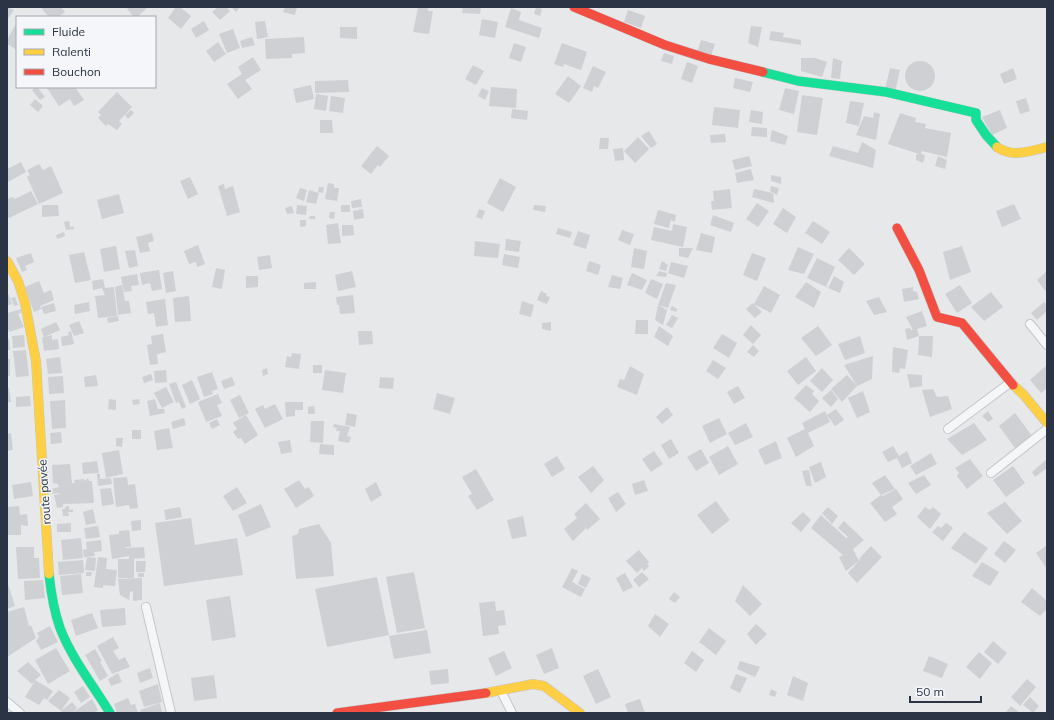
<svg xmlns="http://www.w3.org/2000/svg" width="1054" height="720" viewBox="0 0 1054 720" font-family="Mulish,sans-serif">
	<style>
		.building { fill: #ced0d3 }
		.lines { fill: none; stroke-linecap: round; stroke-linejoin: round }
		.street-casing { stroke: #c4c6c8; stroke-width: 10 }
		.fast-casing { stroke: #c4c6c8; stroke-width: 10 }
		.slow-casing { stroke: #c4c6c8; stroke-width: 10 }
		.jam-casing { stroke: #c4c6c8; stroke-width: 10 }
		.street { stroke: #f5f6f7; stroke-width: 8 }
		.fast { stroke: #16e098; stroke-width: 9 }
		.slow { stroke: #ffcf43; stroke-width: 9 }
		.jam { stroke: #f24e42; stroke-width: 9 }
		.labels { text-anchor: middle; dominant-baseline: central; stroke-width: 3; stroke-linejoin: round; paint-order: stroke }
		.street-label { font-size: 12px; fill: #2b3445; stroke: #f4f6f9 }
	</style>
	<rect width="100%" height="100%" fill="#e6e8ea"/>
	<path class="building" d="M7,7L14,10L7,20Z
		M44,7H61L65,12L58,17H49L42,9Z
		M130,7H145L146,9L137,17H134L127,9Z
		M176,7H180L191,16L181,29L168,18Z
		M218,7H226L230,11L220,20L212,12Z
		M231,7H240L236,12Z
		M285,7H297L295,15L283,12Z
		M463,7H481L480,14L462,13Z
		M536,7L542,9L540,16L534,14Z
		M418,8H428V11H433L429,34L413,32Z
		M511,8L521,12L519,20L542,28L539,38L505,27Z
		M628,10L645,16L641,28L624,22Z
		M482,19L498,22L495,38L479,35Z
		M204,21L209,30L196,38L191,29Z
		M265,21L268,37L257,39L255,22Z
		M17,22V50L7,44V40Z
		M751,26L762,27L758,47L748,43Z
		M340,27H357V39L340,38Z
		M233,29L240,48L227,53L219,34Z
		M771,31L784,33L783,37L801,40V45L769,40Z
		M252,37L255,45L242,48L240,41Z
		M304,37L305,53L292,54V58L266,59L265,39Z
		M701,40L715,44L711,56L697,53Z
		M218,42L226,54L214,62L206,51Z
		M514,43L526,47L521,62L509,58Z
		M562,43L587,52L581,70L564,64L563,67L554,64Z
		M664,53L674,56L672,64L661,61Z
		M253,57L261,70L245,80L252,89L238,99L227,84L242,74L238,67Z
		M801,58H815L827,62L822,77L801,71Z
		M833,58L842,61L840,79L831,78Z
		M905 76a15 15 0 1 1 30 0a15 15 0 1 1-30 0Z
		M687,62L698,66L692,83L681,79Z
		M473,65L484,71L476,85L465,79Z
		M593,66L606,72L598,88L594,86L592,92L583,88Z
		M890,68L900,70L895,92L885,89Z
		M1013,68L1017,79L1004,84L1000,74Z
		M568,76L581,86L569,103L555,94Z
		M735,78L753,82L750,92L733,88Z
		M348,80L349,92L315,93V81Z
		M311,85L314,99L296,103L293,89Z
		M37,87L45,97L40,100L32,90Z
		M49,87H75L84,100L74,106L70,99L59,106L47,88Z
		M491,87L517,89L516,108L489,106Z
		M482,88L489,91L485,100L478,96Z
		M785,88L799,91L794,114L779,110Z
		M117,92L132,107L119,121L122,124L117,130L108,124L106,126L98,118L101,115L98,112Z
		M316,94L328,96L326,111L314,109Z
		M802,95L823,98L817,135L797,132Z
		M331,96L345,98L343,113L329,111Z
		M1026,98L1030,111L1020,114L1016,101Z
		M35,99L43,106L38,112L30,105Z
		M850,101L864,103L859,126L846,123Z
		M714,107L740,110L738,128L712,125Z
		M512,109L528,111L527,120L511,118Z
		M131,110L134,113L128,119L125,115Z
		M751,110L763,112L762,124L749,122Z
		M1000,110L1007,128L992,135L982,117Z
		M874,112L880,114L876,140L856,135L864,116L873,118Z
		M900,113L916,118L915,122L926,124L925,128L951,133L947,157L922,151L921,153L925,156L923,163L916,160V155L919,154L888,144Z
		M320,120H332L333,133H320Z
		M752,127L767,128V137L751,136Z
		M772,130L788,136L785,145L770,141Z
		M649,131L657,144L651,148L641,136Z
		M725,134L726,142L711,143L710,135Z
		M638,137L649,149L635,163L624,151Z
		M600,138H609L608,149H599Z
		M862,142L876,150L873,168L829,156L833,146L858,153Z
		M377,146L389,156L380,167L378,165L371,174L361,166Z
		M623,148L624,160L615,161L613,149Z
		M749,156L752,166L735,170L732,160Z
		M938,156L947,160L945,169L935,166Z
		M21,162L26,172L8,182L7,169Z
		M39,164L43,170L51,166L63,193L39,204L27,177L30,175L27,170Z
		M751,169L754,180L737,183L735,173Z
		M771,175L781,177V184L771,181Z
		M190,177L198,194L188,199L180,181Z
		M500,178L516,187L503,212L487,203Z
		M328,183L334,184V188H339L337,201L325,199Z
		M224,184L225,189L233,186L240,212L227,216L218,186Z
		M771,186L779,188L777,195L770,191Z
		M319,187H324L323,193L318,192Z
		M300,188L307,190L304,201L296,198Z
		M730,189L732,208L712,210L711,201H714L713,191Z
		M754,189L773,193L774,203L752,197Z
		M309,190L319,193L316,204L306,202Z
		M31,191L38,204L9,218L7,215V199L12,197L15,199Z
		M119,194L124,213L102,219L97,200Z
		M361,199L362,207L352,208L351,201Z
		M757,203L769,211L758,227L746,219Z
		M1014,204L1021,219L1002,227L996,211Z
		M42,205H58L59,216L42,217Z
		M297,205L307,206L306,215L296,214Z
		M341,205H350V212H341Z
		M534,205L546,206L545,212L533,210Z
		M292,206L294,213L287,214L285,208Z
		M783,208L796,217L787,233L773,224Z
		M363,209L364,218L354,220L353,211Z
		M479,209L485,211L482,219L476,217Z
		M658,210L676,215L675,222L671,220L669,228L654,224Z
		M330,212H335L334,219L329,218Z
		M713,215L734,223L731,232L710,225Z
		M310,216H315V219H309Z
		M300,220H306V226L300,227Z
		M69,221L70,227L73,226L74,229L66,230L64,222Z
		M813,221L830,232L822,244L805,233Z
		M338,223L341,243L328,244L326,225Z
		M673,224L687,227L683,247L651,240L654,227L672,231Z
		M342,225H353L354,235L342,236Z
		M558,228L572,232L570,238L556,234Z
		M622,230L634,234L630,245L618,240Z
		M578,231L590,235L586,249L573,245Z
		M64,232L65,236L57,239L56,235Z
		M152,233L154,241L148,243L150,251L140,253L136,237Z
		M701,233L715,237L712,253L696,250Z
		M506,239L521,241L519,252L505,250Z
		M475,241L500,244L498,258L474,256Z
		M198,245L205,264L197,267L196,262L189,264L184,251Z
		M116,246L120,269L104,272L100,249Z
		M962,246L971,272L950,280L943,252Z
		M798,247L814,254L804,274L788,270Z
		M634,248L647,251L644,269L631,267Z
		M679,248H693L688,258L679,256Z
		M849,248L865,264L854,275L838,260Z
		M135,250L138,266L129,268L125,251Z
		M84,252L91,280L75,283L69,255Z
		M31,253L34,262L25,266L27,270L22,272L16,258Z
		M752,253L766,258L757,281L743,275Z
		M504,254L520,257L518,268L502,265Z
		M270,255L272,268L259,270L257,257Z
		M817,258L835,267L826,287L807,278Z
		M589,261L601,265L598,275L586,271Z
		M662,261L668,265L666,271L659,269Z
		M671,262L688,266L684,278L668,273Z
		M216,268L225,270L222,289L212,287Z
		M159,270L162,289L152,291L150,283L142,285L140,273Z
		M173,271L176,291L166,293L163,273Z
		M352,271L356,287L338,291L335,275Z
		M659,271L667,273L666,277L656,276Z
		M1047,271V293L1037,280Z
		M632,273L647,280L642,290L627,285Z
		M137,274L139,285L131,286L132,291L124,292L121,277Z
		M612,275L623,278L620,289L608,287Z
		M246,276H258V287L246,288Z
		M834,276L844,282L840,293L828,288Z
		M103,279L105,288L114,287L117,316L98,318L95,296L105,295L102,288L93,290L92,281Z
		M651,279L663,284L657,299L645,293Z
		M39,281L44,293L51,290L54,300L40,306L41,309L34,312L25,287Z
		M316,282V289H304V283Z
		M806,282L821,292L814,308L795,297Z
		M666,283L676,285L668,308L658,305L667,310L663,325L655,320L658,305Z
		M122,285L125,301H129L131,313L118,315L115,287Z
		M960,285L972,303L957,313L945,294Z
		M764,286L780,295L771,313L754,304Z
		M913,287V291L917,292L919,299L904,302L902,289Z
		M541,291L547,294L546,296L550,297L547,304L537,300Z
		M991,292L1003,307L984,321L971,307Z
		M7,295H9L12,304L7,306Z
		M353,295L355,313L340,314L339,305H337L336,297Z
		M189,296L191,321L175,322L173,298Z
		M15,297L18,305L14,306L11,298Z
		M879,297L887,312L874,315L866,301Z
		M165,299L168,325L156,327L154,313L148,314L146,302Z
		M522,301L534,305L531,317L519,314Z
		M89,302L90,311L75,314L74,305Z
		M1044,302L1047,306V311L1037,320L1031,313Z
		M54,303L56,311L44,314L41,307Z
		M753,303L762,312L755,318L746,309Z
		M672,306L677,309L676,312L670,310Z
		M22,309L23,312L18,314L24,327L9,332L7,326V313Z
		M922,311L927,326L917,329L919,336L907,340L905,329L910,328L911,330H913L906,317Z
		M672,315L678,318L672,328L666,325Z
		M118,316L119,321L108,323L107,318Z
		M636,320H648V334H635Z
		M79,321L84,333L74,336L69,325Z
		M56,322L60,330L44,337L52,335V340L58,339L59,349L44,351L42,338L44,337L41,329Z
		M551,322V331L542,329V323Z
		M751,325L761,335L753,344L743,335Z
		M659,326L673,336L668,346L654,337Z
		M818,326L832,345L816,356L801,338Z
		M71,331L74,344L62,346L61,337L69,335L68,332Z
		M358,331H372L373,344L359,345Z
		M163,334L166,352L157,354L158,364L150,365L147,345L152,344L151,336Z
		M722,334L737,343L729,358L713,348Z
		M24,335L25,347L13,348L12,336Z
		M860,336L865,353L845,360L838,344Z
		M919,336H933L932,357L918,355Z
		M7,339H9L10,350H7Z
		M753,345L759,351L754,357L747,352Z
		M893,347L908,350L905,369L900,368L899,373L892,372Z
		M26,350L29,376L16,377L13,351Z
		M292,353L301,354L299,369L285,367L287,356L291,357Z
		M873,356L872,379L857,386L842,402L831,389L847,375L857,386L844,365Z
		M60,357L62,373L48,374L46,359Z
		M806,357L816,371L798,385L787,371Z
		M7,359H10V376H7Z
		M713,360L726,368L718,379L706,371Z
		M313,365H322V373H313Z
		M1047,365V388L1041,393L1030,380Z
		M630,366L644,374L637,395L617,387L620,379L624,380Z
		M267,368L268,374L263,376L262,370Z
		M822,368L833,380L822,392L810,381Z
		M166,370L167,382L155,383L154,371Z
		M325,370L346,373L343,393L322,390Z
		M212,372L218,389L212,391L213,394L204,397L197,377Z
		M151,374L153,380L144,383L142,377Z
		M907,374L922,375V386L910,388Z
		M96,375L98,386L85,387L84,377Z
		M63,376L64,393L49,394L48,377Z
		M232,377L235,385L224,389L221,381Z
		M380,377L394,378L393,389L379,388Z
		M192,380L200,399L190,404L182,385Z
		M176,382L186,407L182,409L179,402L176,403L169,384Z
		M806,385L814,391L812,394L819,401L810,412L794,398Z
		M738,386L745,398L734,404L727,392Z
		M166,387L174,402L162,408L154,393Z
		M7,388H9L11,402H7Z
		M933,389L937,397L948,396L952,409L930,417L922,390Z
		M831,390L838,399L831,407L822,398Z
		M863,391L870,412L857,418L848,398Z
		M437,393L455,398L450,414L433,409Z
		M218,394L222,403L217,405L222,416L206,422L198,402Z
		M240,395L249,413L239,418L230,400Z
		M30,396L31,406L16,407V397Z
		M109,399L116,400V410L108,409Z
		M139,399L140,404L133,405L132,400Z
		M155,399L158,409H164L165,413L150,416L147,401Z
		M65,400L66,428L52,429L50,401Z
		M285,402H303V410H295V416L286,417Z
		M275,404L283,419L265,428L255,409L263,405L265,409Z
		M314,406L315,414H308V407Z
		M667,407L673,415L662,424L656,417Z
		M836,409L844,420L835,426L827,415Z
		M825,411L830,422L808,433L814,446L796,457L787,438L805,429L802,423Z
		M988,411L993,419L988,422L982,416Z
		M347,413L357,415L355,427L345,425Z
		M1015,413L1032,436L1015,448L999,426Z
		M246,415L258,435L245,444L241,438L238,439L233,432L237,429L233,423Z
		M184,418L186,425L173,429L171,422Z
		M719,418L727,434L710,443L702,426Z
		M217,419L220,425L212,429L209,423Z
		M311,421H324L323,443L310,442Z
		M746,423L753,437L735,445L728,433Z
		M974,423L987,440L962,455L947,439Z
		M334,424L350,427L347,436L351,437L349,443L338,441L340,431H336L337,428L333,427Z
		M169,428L173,448L157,450L154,431Z
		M132,430H141V439H132Z
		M61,432L62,443L51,444L50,433Z
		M11,433L13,450L7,451V434Z
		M116,438H123L122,447L116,446Z
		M671,439L679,453L669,459L661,445Z
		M290,440L292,452L281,454L278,442Z
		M776,441L782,458L765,465L758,450Z
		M320,444L334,445V455L319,454Z
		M728,446L738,464L719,475L709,457Z
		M893,446L899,456L907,451L912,463L902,468L897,458L888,462L882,452Z
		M701,449L709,463L696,471L687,457Z
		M119,450L123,474L106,478L102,453Z
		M654,451L663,464L651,472L642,459Z
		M931,453L937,464L916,475L910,466Z
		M557,456L565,469L552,477L544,464Z
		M970,459L983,476L967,489L957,476L959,473L955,468Z
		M1047,459V468L1035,477L1032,472Z
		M97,461L99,473L83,474L82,463Z
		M821,462L826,477L815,483L809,467Z
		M70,464L72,483H75L74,480L84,479L85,481L88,478L89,481H92L94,503L63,504V507L57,508L54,495L60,494L59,493L52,494L51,489L59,487L58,484L53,483L52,465Z
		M593,466L604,480L591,493L578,477Z
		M1013,466L1025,483L1006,497L993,480Z
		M476,469L494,500L477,510L468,496L472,494L462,477Z
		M809,470L812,486H806L802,471Z
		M97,474H100V479L111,478L112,484L98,486Z
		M885,475L895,489L881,495L872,483Z
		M924,475L931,485L916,494L908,483Z
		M127,477L128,485L135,484L138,508L130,509L129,505L116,507L113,478Z
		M299,480L305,489L309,487L314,496L296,508L284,489Z
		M644,480L648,491L635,495L632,484Z
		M31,482L33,496L14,499L12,485Z
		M376,482L382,495L371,502L365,489Z
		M237,487L247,503L233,511L223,496Z
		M111,488L114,504L102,506L100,489Z
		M896,489L903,499L892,507L897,514L885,522L870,503L881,495L883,496Z
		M618,492L626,504L616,512L608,498Z
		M716,501L730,520L712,534L697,515Z
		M1005,502L1022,521L1007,534L987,513Z
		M586,503L600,519L587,530L586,528L573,541L564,529L577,518L574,514Z
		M261,504L271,527L246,537L238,515Z
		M19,506L20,515L27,514L28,526L21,525V535H7V507Z
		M69,506V510L73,509V512H68L69,516H63L62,509H65V507Z
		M180,507L182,517L166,520L164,510Z
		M828,507L838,516L832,524L822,513Z
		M925,507L930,510L933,507L941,514L930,529L917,517Z
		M93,509L96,523L86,525L83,512Z
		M803,512L811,520L801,532L791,523Z
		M821,515L846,538L848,537L838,528L844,521L864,540L853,549L859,561L846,571L839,557L843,555L811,528Z
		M523,516L527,536L512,539L507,520Z
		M191,518L195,545L237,538L243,575L164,586L155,523Z
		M141,520V530L132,531L131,521Z
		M71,523V532H57V524Z
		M946,523L953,528L943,541L932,532L938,526L941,528Z
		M319,524L331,543L334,576L296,579L292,536L298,534L299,529Z
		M98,526L100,537L86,539L84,528Z
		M129,530L131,547H125V554V548L144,547L145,558L129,559V556L112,559L109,535L119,534V531Z
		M964,532L988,548L976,564L951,548Z
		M81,538L83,558L63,560L61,540Z
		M101,540L102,551L94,552L95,556L84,557L83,550L87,549L86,542Z
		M1004,541L1016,550L1005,563L994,554Z
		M1047,545V569L1036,553Z
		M871,546L882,557L857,583L848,573L860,560L859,559Z
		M16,547H34V558H39L40,578L18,579Z
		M639,550L649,562L647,564L649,566L644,571L642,568L637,573L626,561Z
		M87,557L96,558L95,571L85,570Z
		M98,557L107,558L106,569L117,570L115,586L103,585V588L94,587Z
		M118,559H134V578H118Z
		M83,560L84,573L59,575L58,562Z
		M136,561H146L145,572H136Z
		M982,562L999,572L990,586L972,576Z
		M572,568L578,571L572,582L585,589L581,597L562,587Z
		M86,572H92L91,576H86Z
		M414,572L425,628L397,633L386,577Z
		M642,572L649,579L639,587L633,580Z
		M138,573H144V577H138Z
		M625,573L633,587L623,592L616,578Z
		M81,574L83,593L62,595L60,576Z
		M582,574L591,578L586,588L578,584Z
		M377,577L389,635L327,647L315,589Z
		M142,578V600L133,601V591L130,592L129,600L120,595L118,579Z
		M43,580L45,598L25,600L24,581Z
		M7,581L15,606L7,609Z
		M743,585L762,604L750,616L735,601Z
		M1032,588L1047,601V609L1040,616L1021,602Z
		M674,592L680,597L675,603L669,599Z
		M230,596L236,637L212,641L206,600Z
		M495,601L496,611L504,610L506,625L498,626L499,634L483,636L479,603Z
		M24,607L29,626L31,625L36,638L7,657V612Z
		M125,608L126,625L102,627L100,610Z
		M92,613L98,628L76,636L71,620Z
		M655,614L669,624L660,637L648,626Z
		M756,624L767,634L756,645L747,634Z
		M50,626L58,642L41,650L36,641L39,637L37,633Z
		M709,628L726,641L716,655L699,642Z
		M427,630L431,653L394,659L389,636Z
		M113,637L119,648L113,651L119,660L125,657L130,667L112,674L97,646Z
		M993,641L1007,653L998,664L984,652Z
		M56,648L70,671L48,684L35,660Z
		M552,648L559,668L544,674L536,655Z
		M95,649L102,661L100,662L108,676L100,681L85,655Z
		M504,651L512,668L496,676L488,658Z
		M692,651L704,660L696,672L684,663Z
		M979,652L992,663L980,679L966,667Z
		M929,656L948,664L942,678L923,671Z
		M740,661L760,667L755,677L737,669Z
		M28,662L41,675L35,680L53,691L47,700L44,698L39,705L25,697L35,681L32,684L17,671Z
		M150,668L153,678L140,683L137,673Z
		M448,669L449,683L431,685L429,671Z
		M598,669L611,697L596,704L583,676Z
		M118,673L122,682L111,686L108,679Z
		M736,674L747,678L740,693L730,688Z
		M214,675L217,698L194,701L191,678Z
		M793,676L808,683L803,701L787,695Z
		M1027,679L1036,687L1020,706L1011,697Z
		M158,684L162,702L144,707L139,691Z
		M83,686L90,697L81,703L74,692Z
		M771,689L777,692L775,697L769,695Z
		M59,690L70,698L61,711L48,701Z
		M1030,697L1039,706L1033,713L1023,705Z
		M128,698L131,705L135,704L138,713H117L114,704Z
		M92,699L98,710L94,713H62L61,711L72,702L77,708L72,713Z
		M640,699L645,713H628L625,704Z
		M160,703L162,713H141L140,710Z
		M1011,706L1020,713H1005Z"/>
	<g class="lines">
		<g class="street-casing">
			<path id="street" d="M1030,324L1047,345
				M948,429L1011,382
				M991,473L1047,429
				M146,607L171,713
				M501,691L512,713
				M7,702L20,713"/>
		</g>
		<g class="fast-casing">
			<path id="fast" d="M763,72L798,81L886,92L976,113V120L986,135L997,147
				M49,574C51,593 54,611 60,628C72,659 93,685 110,713"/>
		</g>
		<g class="slow-casing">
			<path id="slow" d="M997,147C1012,158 1031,151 1047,147
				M7,261L18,281L25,303L36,361L49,574
				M1013,385L1023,394L1047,423
				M486,693L533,684L544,686L580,713"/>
		</g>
		<g class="jam-casing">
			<path id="jam" d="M574,7L665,45L709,59L763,72
				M897,228L919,270L937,317L962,323L1013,385
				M337,713L486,693"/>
		</g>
		<use href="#street" class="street"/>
		<use href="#fast" class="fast"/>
		<use href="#slow" class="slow"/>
		<use href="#jam" class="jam"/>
	</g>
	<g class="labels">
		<g class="street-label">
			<text transform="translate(44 492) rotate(-94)">route pavée</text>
		</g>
	</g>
	<rect width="1054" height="720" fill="none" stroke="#2b3445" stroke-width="16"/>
	<rect x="16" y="16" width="140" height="72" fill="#f4f6f9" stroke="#a4a8b1"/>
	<rect x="24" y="29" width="20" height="6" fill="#16e098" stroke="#a4a8b1"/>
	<text x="52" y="36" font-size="12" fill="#2b3445">Fluide</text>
	<rect x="24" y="49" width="20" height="6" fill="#ffcf43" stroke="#a4a8b1"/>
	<text x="52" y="56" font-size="12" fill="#2b3445">Ralenti</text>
	<rect x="24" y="69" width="20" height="6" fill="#f24e42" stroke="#a4a8b1"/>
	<text x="52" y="76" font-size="12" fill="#2b3445">Bouchon</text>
	<path d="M910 696v6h71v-6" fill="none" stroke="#2b3445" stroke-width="2"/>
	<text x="916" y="696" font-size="12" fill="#2b3445" stroke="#f4f6f9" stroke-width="3" paint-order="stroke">50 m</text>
</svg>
